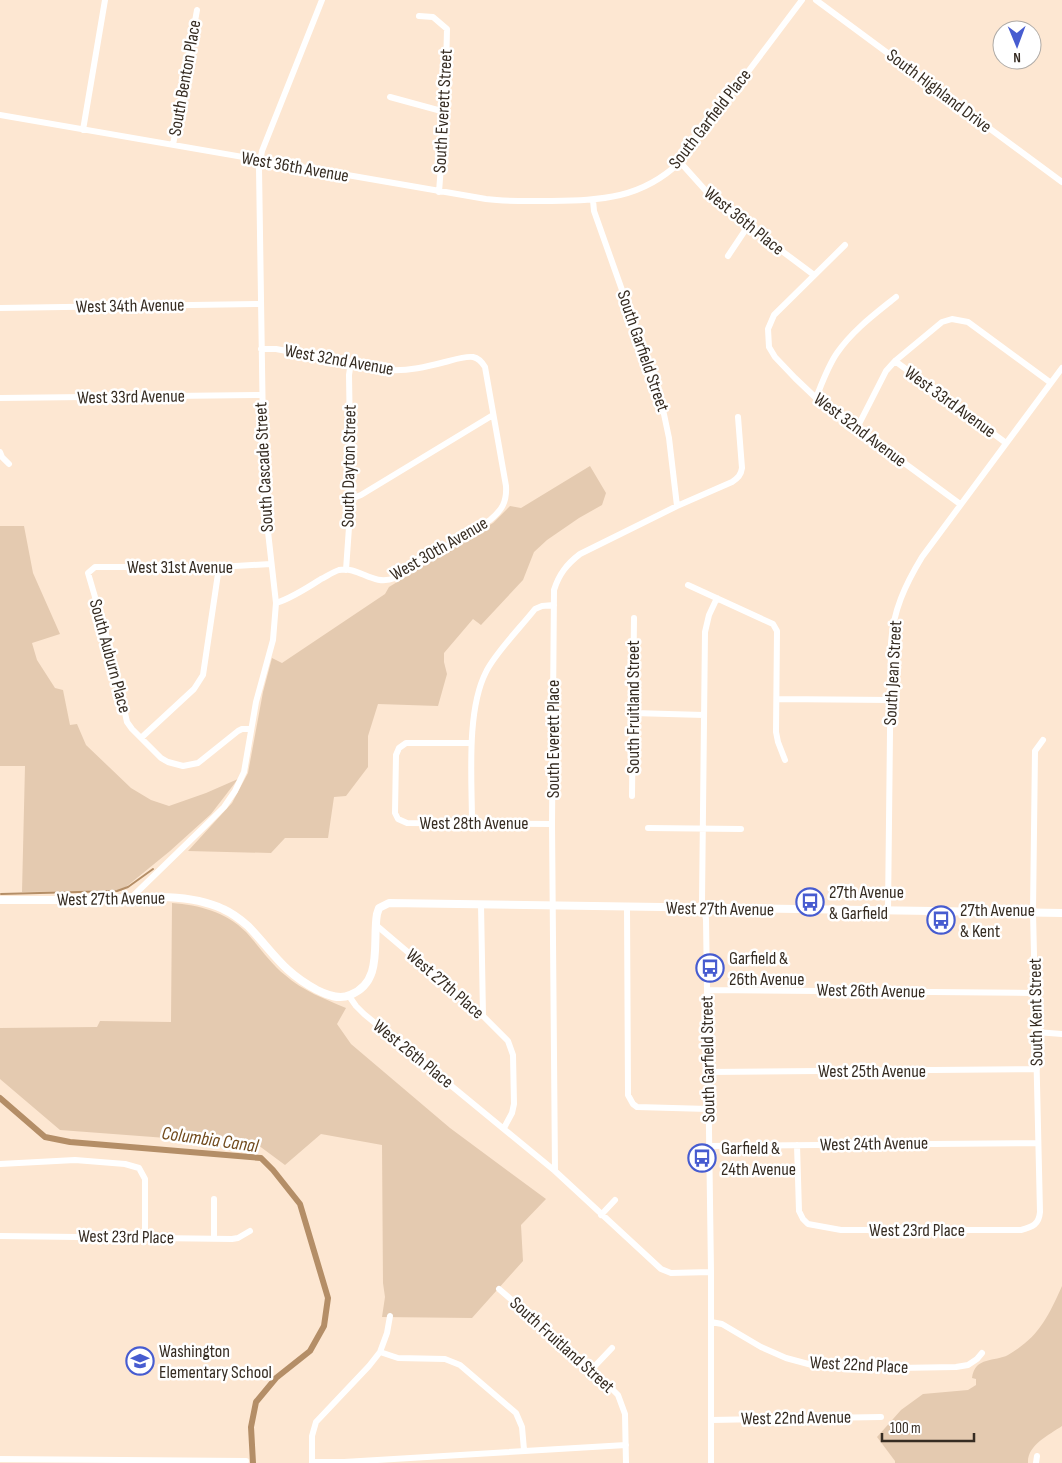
<svg xmlns="http://www.w3.org/2000/svg" width="1062" height="1463" viewBox="0 0 1062 1463" font-family="'Sofia Sans Condensed',sans-serif">
	<style>
		.green { fill: #e4cab0 }
		.lines { fill: none; stroke-linecap: round; stroke-linejoin: round }
		.stream { stroke: #b48e67; stroke-width: 2 }
		.canal { stroke: #b48e67; stroke-width: 6 }
		.minor { stroke: #fff; stroke-width: 6 }
		.major { stroke: #fff; stroke-width: 8 }
		.labels { text-anchor: middle; dominant-baseline: central; stroke-width: 5; stroke-linejoin: round; paint-order: stroke }
		.street-label { font-size: 18px; fill: #362c22; stroke: #fff }
		.poi-label { font-size: 18px; fill: #362c22; stroke: #fff; text-anchor: start }
		.water-label { font-size: 19px; font-style: italic; fill: #714a1c; stroke: #fff }
	</style>
	<rect width="100%" height="100%" fill="#fde7d2"/>
	<path class="green" d="M590,466L606,493L602,505L579,518L547,540L534,552L523,580L481,625L473,619L444,653V662L447,674L438,706L378,704L368,736V767L346,796L334,797L328,838H285L271,853L188,851L232,803L248,773L263,692L272,658L282,663L385,594L389,587L493,523L510,506L521,508Z
		M0,526H24L33,573L60,634L32,643L37,660L55,688L63,690L70,725L77,724L86,745L131,788L151,800L169,806L206,793L238,779L211,814L170,851L121,891L22,892L25,766H0Z
		M172,903C199,905 226,912 246,932C259,946 270,963 285,975C303,991 325,999 346,1008L337,1024L351,1044L450,1128L546,1199L521,1225L523,1261L472,1318L382,1317L385,1297L383,1283L382,1145L321,1134L285,1165L258,1145L60,1130L0,1079V1028L97,1027L100,1021L171,1022Z
		M1062,1286V1426C1049,1435 1027,1445 1028,1463H895V1461L877,1437L901,1410L923,1394L968,1390L976,1385V1379L972,1378C975,1356 995,1362 1008,1355C1039,1337 1048,1317 1062,1286Z"/>
	<g class="lines">
		<path class="stream" d="M1,894L117,891L128,887L153,869"/>
		<path class="canal" d="M0,1098L45,1137L70,1142L261,1158L273,1170L300,1204L328,1298L324,1326L310,1351L276,1378L256,1402L251,1427L253,1463"/>
		<path class="minor" d="M816,0L1062,182
			M419,16L433,17L447,29L445,112L439,192
			M390,97L445,112
			M0,115L486,199C508,202 530,201 551,201C602,200 641,199 680,162L802,0
			M83,130L105,0
			M173,145L197,10
			M680,162L715,201L814,275
			M593,200L594,211L661,400L669,438L677,506
			M845,245L774,315L768,329L769,347L775,357L795,378L816,398L960,504
			M728,256L748,226
			M0,308L260,304
			M261,349H276L389,370C409,371 426,367 445,362C453,360 464,356 473,357C478,358 482,362 485,367L506,486C507,502 502,510 490,520L395,578C372,587 360,566 339,570C333,572 327,576 321,579C307,588 292,598 276,603
			M895,361L1006,443
			M0,398L261,395
			M816,398C822,383 828,366 837,353C853,330 875,314 896,297
			M857,428L886,371L895,361L942,322L952,319L968,322L1051,383
			M0,452L2,457L9,464
			M351,499L361,495L493,415
			M346,570L351,499L349,375L351,362
			M688,585L773,624L777,631L776,732L778,742L785,760
			M777,699L890,700
			M633,713L704,715
			M251,729H242L238,731L198,763L183,766L168,762L161,758L132,729L127,722L112,655L88,573L95,567H219L271,564
			M141,738L194,689L203,675L219,567
			M471,743H406L399,748L396,755L395,813L398,819L407,823L552,824
			M632,796L634,618
			M472,823C472,780 466,711 486,672C495,653 521,627 535,609L542,606L554,605
			M648,828L741,829
			M131,898L206,825L224,807L235,791L244,772L256,702L273,640L276,603L264,496L259,168L262,151L322,0
			M481,904L483,1016
			M627,907L628,1095L633,1104L637,1107L708,1109
			M888,911L891,643C893,611 905,585 922,557L1062,368
			M376,925L483,1016L508,1041L513,1055L514,1104L512,1113L504,1128
			M707,990L1035,993
			M349,996L356,1006L364,1014L555,1171L661,1269L671,1273L711,1272
			M1036,1032L1062,1034
			M708,1072L1037,1069
			M797,1145L799,1211L803,1219L808,1224L841,1230H1021C1033,1227 1039,1224 1040,1212L1033,912L1035,751L1043,740
			M709,1146L1038,1143
			M0,1164L75,1160L125,1164L139,1168L145,1179V1237
			M555,1171L552,824L554,590C559,574 567,564 580,554L677,506L732,482C738,478 741,475 742,468L738,417
			M601,1215L615,1200
			M0,1236L232,1239L238,1238L250,1231
			M214,1239V1199
			M499,1289L592,1369L618,1395L625,1414L626,1463
			M711,1322L722,1324L761,1347L786,1358L812,1365L827,1367L858,1366L897,1368L956,1367L968,1365L977,1359L982,1353
			M380,1352L398,1358L445,1359L460,1365L516,1413L522,1427L524,1450
			M592,1369L612,1348
			M711,1420L881,1417
			M0,1459L246,1461
			M312,1462H344L626,1445
			M312,1463V1436L316,1422L369,1366L380,1352L387,1333L390,1316
			M711,1463V1272L706,919L702,901L705,632L709,615L717,598
			M1036,1463L1037,1456"/>
		<path class="major" d="M0,900C30,900 61,900 91,900C132,898 185,891 223,909C232,913 240,919 248,926C273,952 283,972 317,990C327,995 339,1000 350,995C384,982 372,942 377,914L379,908L389,903L1062,913"/>
	</g>
	<defs>
		<g id="bus-ring" transform="scale(1.4375)"><circle r="9.5" fill="#fff" stroke="#475cd0" stroke-width="1.5"/><path d="M-5-6H5V4H4V6H2V4H-2V6H-4V4H-5ZM-3.5-4V0h7V-4ZM-3.5 1.2v1.5H-2V1.2ZM2 1.2v1.5H3.5V1.2Z" fill="#475cd0"/></g>
		<g id="school-ring" transform="scale(1.4375)"><circle r="9.5" fill="#fff" stroke="#475cd0" stroke-width="1.5"/><path d="M0-5L7-2L0 1L-7-2ZM-4 1L0 2.5L4 1V4Q0 6-4 4Z" fill="#475cd0"/></g>
	</defs>
	<g fill-rule="evenodd">
		<use href="#bus-ring" x="810" y="902"/>
		<use href="#bus-ring" x="941" y="920"/>
		<use href="#bus-ring" x="710" y="968"/>
		<use href="#bus-ring" x="702" y="1158"/>
		<use href="#school-ring" x="140" y="1361"/>
	</g>
	<g class="labels">
		<g class="street-label">
			<text transform="translate(185 78) rotate(-80)">South Benton Place</text>
			<text transform="translate(939 91) rotate(37)">South Highland Drive</text>
			<text transform="translate(443 111) rotate(-87)">South Everett Street</text>
			<text transform="translate(710 119) rotate(-52)">South Garfield Place</text>
			<text transform="translate(295 167) rotate(10)">West 36th Avenue</text>
			<text transform="translate(744 221) rotate(39)">West 36th Place</text>
			<text transform="translate(130 306) rotate(-1)">West 34th Avenue</text>
			<text transform="translate(643 351) rotate(71)">South Garfield Street</text>
			<text transform="translate(339 360) rotate(10)">West 32nd Avenue</text>
			<text transform="translate(131 397) rotate(-1)">West 33rd Avenue</text>
			<text transform="translate(950 402) rotate(36)">West 33rd Avenue</text>
			<text transform="translate(860 430) rotate(37)">West 32nd Avenue</text>
			<text transform="translate(349 466) rotate(-89)">South Dayton Street</text>
			<text transform="translate(264 467) rotate(-93)">South Cascade Street</text>
			<text transform="translate(439 549) rotate(-30)">West 30th Avenue</text>
			<text x="180" y="567">West 31st Avenue</text>
			<text transform="translate(110 656) rotate(75)">South Auburn Place</text>
			<text transform="translate(893 673) rotate(-87)">South Jean Street</text>
			<text transform="translate(633 707) rotate(-90)">South Fruitland Street</text>
			<text transform="translate(553 739) rotate(-90)">South Everett Place</text>
			<text x="474" y="823">West 28th Avenue</text>
			<text transform="translate(111 899) rotate(-1)">West 27th Avenue</text>
			<text transform="translate(720 909) rotate(1)">West 27th Avenue</text>
			<text transform="translate(445 984) rotate(41)">West 27th Place</text>
			<text transform="translate(871 991) rotate(1)">West 26th Avenue</text>
			<text transform="translate(1036 1012) rotate(-91)">South Kent Street</text>
			<text transform="translate(413 1054) rotate(39)">West 26th Place</text>
			<text transform="translate(708 1059) rotate(-91)">South Garfield Street</text>
			<text x="872" y="1071">West 25th Avenue</text>
			<text transform="translate(874 1144) rotate(-1)">West 24th Avenue</text>
			<text x="917" y="1230">West 23rd Place</text>
			<text transform="translate(126 1237) rotate(1)">West 23rd Place</text>
			<text transform="translate(562 1345) rotate(42)">South Fruitland Street</text>
			<text transform="translate(859 1365) rotate(3)">West 22nd Place</text>
			<text transform="translate(796 1418) rotate(-1)">West 22nd Avenue</text>
		</g>
		<g class="poi-label">
			<text x="829" y="892">27th Avenue<tspan x="829" dy="21">&amp; Garfield</tspan></text>
			<text x="960" y="910">27th Avenue<tspan x="960" dy="21">&amp; Kent</tspan></text>
			<text x="729" y="958">Garfield &amp;<tspan x="729" dy="21">26th Avenue</tspan></text>
			<text x="721" y="1148">Garfield &amp;<tspan x="721" dy="21">24th Avenue</tspan></text>
			<text x="159" y="1351">Washington<tspan x="159" dy="21">Elementary School</tspan></text>
		</g>
		<g class="water-label">
			<text transform="translate(210 1140) rotate(8)">Columbia Canal</text>
		</g>
	</g>
	<g transform="translate(1017 45) rotate(179)"><circle r="24" fill="#ffffff" stroke="#afaba7"/>
	<path d="M0-4L9 19L0 12L-9 19Z" fill="#475cd0"/>
	<text y="-8" font-size="14" font-weight="bold" text-anchor="middle" fill="#362c22">N</text>
	</g>
	<path d="M882 1433v8h92v-8" fill="none" stroke="#362c22" stroke-width="2.5"/>
	<text x="890" y="1433" font-size="15" fill="#362c22" stroke="#ffffff" stroke-width="4" paint-order="stroke">100 m</text>
</svg>
